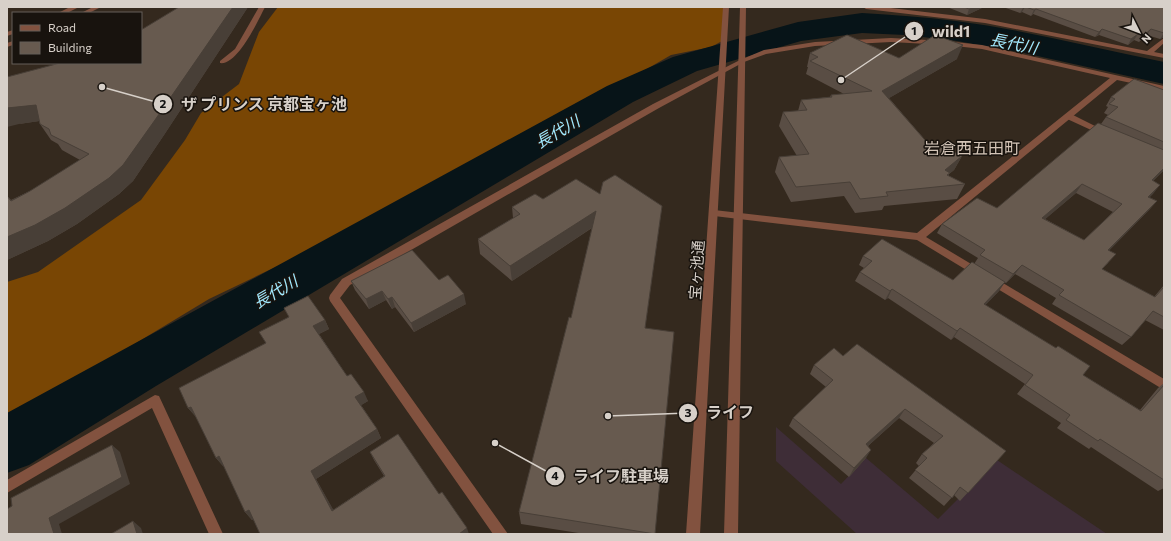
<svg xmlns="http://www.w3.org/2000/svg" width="1171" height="541" viewBox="0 0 1171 541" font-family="Commissioner,'Noto Sans JP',sans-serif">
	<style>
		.industrial { fill: #3e2d37 }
		.forest { fill: #794604 }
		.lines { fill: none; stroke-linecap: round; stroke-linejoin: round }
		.river { fill: #071418; fill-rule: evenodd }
		.service { fill: #82523f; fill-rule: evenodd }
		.minor { fill: #82523f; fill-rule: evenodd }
		.tertiary { fill: #82523f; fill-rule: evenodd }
		.wall { fill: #594d44; fill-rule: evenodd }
		.shaded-wall { fill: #483f37 }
		.building { fill: #675a4f; stroke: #483f37; fill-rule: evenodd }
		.labels { text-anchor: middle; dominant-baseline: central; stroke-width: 3; stroke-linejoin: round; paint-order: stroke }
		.street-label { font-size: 15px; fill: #d7d0c9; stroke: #18130e }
		.water-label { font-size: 16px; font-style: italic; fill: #a1e9fe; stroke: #18130e }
		.neighbourhood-label { font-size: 16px; fill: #d3c4b7; stroke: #18130e }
		.leader { fill: none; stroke: #d7d0c9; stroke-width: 1.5 }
		.callout-dot { fill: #d7d0c9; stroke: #18130e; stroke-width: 1.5 }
		.mark-label { font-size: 12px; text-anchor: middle; font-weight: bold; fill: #111 }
		.callout-label { font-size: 16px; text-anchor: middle; font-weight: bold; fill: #d7d0c9; stroke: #18130e; stroke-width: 3; stroke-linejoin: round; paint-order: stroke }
	</style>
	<rect width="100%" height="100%" fill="#34291e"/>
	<path class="industrial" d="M776,427L841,484L866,458L938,519L997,460L1107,534H857L776,461Z"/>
	<path class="forest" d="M278,7H725L724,40L711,47L671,55L512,147L394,210L209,299L7,421V282L38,272L141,200L185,140L201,113L239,84L259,32Z"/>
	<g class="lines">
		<path class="river" d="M862,13C893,15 924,17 956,21C1026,30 1095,48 1164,62V84L1024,53L957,41L905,35L862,33L801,41L697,71L633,102L156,386L29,465L7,473V413L607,86L673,57L798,22Z"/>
		<path class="service" d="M259,7H265C258,21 237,66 220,63V61L235,49Z
			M1065,114H1071L1109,133L1108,135H1102L1065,118Z"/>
		<path class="minor" d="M863,7H882L985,19L1147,51L1164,38V43L1154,52L1164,54V58L985,23L866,9Z
			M891,38L946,41L982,45L1164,86V90L1117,80L926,237L1164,379V390L917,240L714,216L709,213L714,210L917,233L1110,78L982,49L946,45L891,42L815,46L766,54L744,62L659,108L350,285L340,298L508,534H493L330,301L329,298L330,295L342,279L653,104L740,60L764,50L815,42Z
			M155,395L159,396L223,534H209L152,408L7,493V480Z"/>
		<path class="tertiary" d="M70,7H79L67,13H58Z
			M93,7H101L89,13H81Z
			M723,7H729L700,534H686Z
			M740,7H746L738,534H724Z
			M13,30V34L7,36V32Z
			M13,41V45L7,47V43Z"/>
	</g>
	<path class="wall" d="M179,7H248L164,135L133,181L119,194L77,224L48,241L7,260V196L11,200L30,191L80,160L62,150L58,144L51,140L40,124L39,121L19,124L141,63Z
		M947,7H984L967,15Z
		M1003,7H1164V37L1160,39L1147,35L1139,42L1134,40L1128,45L1099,35L1095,37L1033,14L1031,16L1022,12L1020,13Z
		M810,53L899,58L957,59L889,98L931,147L962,156L954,170L949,174V176L965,184L957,199L884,206L882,210L855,213L844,196L791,202L775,172L779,157L797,156L779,126L783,112L798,111L801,100L830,97L831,95L844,94L806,74L808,67H807Z
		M1164,90V170L1153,181L1160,185L1149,197L1157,201L1149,210L1109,250L1108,263L1102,269L1154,297L1164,285V330L1145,320L1131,337L1122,345L1052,304L1056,298L1015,274L1006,283L974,264L978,258L937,233L942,224L997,208L1101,124L1106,117L1108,115L1104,113L1108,107L1106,106L1111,97ZM1076,193L1113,212L1084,240L1045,219Z
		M600,194L662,206L645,328L655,534H585L521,524L519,512L571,318L592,228L512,281L480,254L478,239L513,218L512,207L543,199Z
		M863,256L953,280L1005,282L999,291L985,305L1083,375L1140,410L1158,388L1164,383V488L1158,491L1091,447L1089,449L1057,428L1061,423L1017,394L1025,384L954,337L951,340L888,298L885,300L855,281L860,272L864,268L859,265Z
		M439,280L466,304L414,332L395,307L392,309L386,300L369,309L355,290L351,281Z
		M284,308L325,320L329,329L319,334L347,376L368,401L361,405L377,429L381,438L316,479L333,510L384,476L374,460L370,452L439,494L467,528L253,519L252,520L245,512L224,466H223L216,458L196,417L188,408L266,343L289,317Z
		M843,356L1006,451L960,501L954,495L944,506L909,478L919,466L916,463L922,454L934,443L899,418L868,446L866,458L849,477L789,426L793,418L826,387L810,374L814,365Z"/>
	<path class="shaded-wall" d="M233,7H248L164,135L133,181L119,194L77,224L48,241L7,260V237L65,208Z
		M974,7H984L967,15L969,9Z
		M1025,7L1022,12L1020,13L1023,8Z
		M1036,9L1033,14L1031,16L1034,10Z
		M1102,29L1099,35L1095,37L1099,32Z
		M1151,29L1147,35L1139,42L1143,36Z
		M1164,33V37L1160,39Z
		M1138,34L1134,40L1128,45L1131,39Z
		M963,45L957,59L877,105L882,91Z
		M36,105L47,120L19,124L7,127V108Z
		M962,156L954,170L949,174L943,187L945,170Z
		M1164,168V170L1144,189L1152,180Z
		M1082,184L1076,193L1036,227L1042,218Z
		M1160,185L1153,194L1141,206L1148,197Z
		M1157,201L1149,210L1101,259L1108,250Z
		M596,211V225L512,281L510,266Z
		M1022,265L1015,274L1006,283L1013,274Z
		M1005,282L999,291L978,313L984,304Z
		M892,289L888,298L885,300L890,291Z
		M382,291L386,300L369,309L366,299Z
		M464,294L466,304L414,332L411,323Z
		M392,297L395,307L392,309L388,299Z
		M325,320L329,329L317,335L313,326Z
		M960,328L954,337L951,340L957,331Z
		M364,392L368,401L360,406L355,397Z
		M191,407L196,417L188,408Z
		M905,409L899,418L860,453L866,444Z
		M377,429L381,438L316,479L338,518L332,511L311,471Z
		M112,445L120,452L130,484L59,524L62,534H54L49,518Z
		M871,450L866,458L849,477L854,468Z
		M219,456L226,464L223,466L216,458Z
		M249,510L256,518L252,520L245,512Z
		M133,521L141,528L143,534H137Z
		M467,528L469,534H459Z"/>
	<path class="building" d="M179,7H233L155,120L123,165L109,178L65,208L35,225L7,237V196L11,201L30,191L89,154L51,135L49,129L40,124L36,105L7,108V77L60,63H141V30Z
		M964,7H974L969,9Z
		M1026,7H1164V33L1151,29L1143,36L1138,34L1131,39L1102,29L1099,32L1036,9L1034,10Z
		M847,35L899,58L935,35L963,45L882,91L931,147L935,143L962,156L945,170L950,173L947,175L965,184L886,192L888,196L860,199L850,182L796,187L779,157L809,154L783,112L807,110L801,100L832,97L831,95L872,91L810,61L818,57L810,53Z
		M1134,79L1164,90V142L1106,117L1118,107L1109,104L1115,99L1111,97Z
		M1098,123L1164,150V168L1152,180L1160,185L1148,197L1157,201L1108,250L1116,254L1102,269L1155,297L1164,287V317L1153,311L1131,337L1059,295L1064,290L1022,265L1013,274L980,255L985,250L942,224L977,198L997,208ZM1082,184L1122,204L1084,240L1042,218Z
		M615,175L662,206L645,328L674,332L655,534L519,512L569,317L571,318L596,211L510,266L478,239L520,214L512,207L535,194L543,199L576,179L600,194L603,182Z
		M882,239L953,280L972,262L1005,282L984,304L1056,348L1058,346L1090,366L1083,375L1141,411L1164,385V480L1100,439L1098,441L1066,420L1070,415L1025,385L1033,375L960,328L957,331L892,289L890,291L860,272L872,261L863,256Z
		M412,250L439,280L448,275L464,294L411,323L392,297L388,299L382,291L366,299L351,281Z
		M308,296L325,320L313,326L347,376L351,374L364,392L355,397L377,429L311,471L332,511L385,476L370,452L398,434L439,494L442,492L467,528L459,534H260L249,510L245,512L219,456L216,458L191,407L188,408L179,388L266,343L259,332L289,317L284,308Z
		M857,344L1006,451L968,493L960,487L952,498L915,470L927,458L922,454L943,436L905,409L866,444L871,450L854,468L793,418L833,380L814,365L834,348L843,356Z
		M112,445L122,477L49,518L54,534H7V509L12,506L11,498Z
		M133,521L137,534H111Z"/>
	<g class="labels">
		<g class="street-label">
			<text transform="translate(696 270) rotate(-86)">宝ヶ池通</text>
		</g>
		<g class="water-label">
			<text transform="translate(1014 43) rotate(11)">長代川</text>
			<text transform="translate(557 131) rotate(-30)">長代川</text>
			<text transform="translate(275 291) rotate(-30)">長代川</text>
		</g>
		<g class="neighbourhood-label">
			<text x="972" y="147">岩倉西五田町</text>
		</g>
	</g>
	<path class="leader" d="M841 80L914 31M102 87L163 104M608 416L688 413M495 443L555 476"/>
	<g class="callout-dot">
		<circle cx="841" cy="80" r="4"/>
		<circle cx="102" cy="87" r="4"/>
		<circle cx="608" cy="416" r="4"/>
		<circle cx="495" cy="443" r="4"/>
		<circle cx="914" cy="31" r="10"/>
		<circle cx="163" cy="104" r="10"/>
		<circle cx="688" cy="413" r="10"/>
		<circle cx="555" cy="476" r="10"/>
	</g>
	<g class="mark-label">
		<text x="914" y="35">1</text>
		<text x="163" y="108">2</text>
		<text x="688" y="417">3</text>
		<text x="555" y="480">4</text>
	</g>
	<g class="callout-label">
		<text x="951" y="37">wild1</text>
		<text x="264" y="110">ザ プリンス 京都宝ヶ池</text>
		<text x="730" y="418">ライフ</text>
		<text x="621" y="482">ライフ駐車場</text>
	</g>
	<rect width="1171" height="541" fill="none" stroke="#d7d0c9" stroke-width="16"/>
	<rect x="12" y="12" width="130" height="52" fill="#18130e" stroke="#645f59"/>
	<rect x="20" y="25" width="20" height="6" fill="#82523f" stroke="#645f59"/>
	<text x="48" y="32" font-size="12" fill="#d7d0c9">Road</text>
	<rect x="20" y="42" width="20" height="12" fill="#675a4f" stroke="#645f59"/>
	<text x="48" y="52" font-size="12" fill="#d7d0c9">Building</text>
	<g transform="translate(1139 32) rotate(132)" stroke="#18130e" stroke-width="3" paint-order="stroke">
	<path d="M0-3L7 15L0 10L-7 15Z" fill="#d7d0c9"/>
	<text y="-6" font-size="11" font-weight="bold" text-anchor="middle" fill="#d7d0c9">N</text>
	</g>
</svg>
